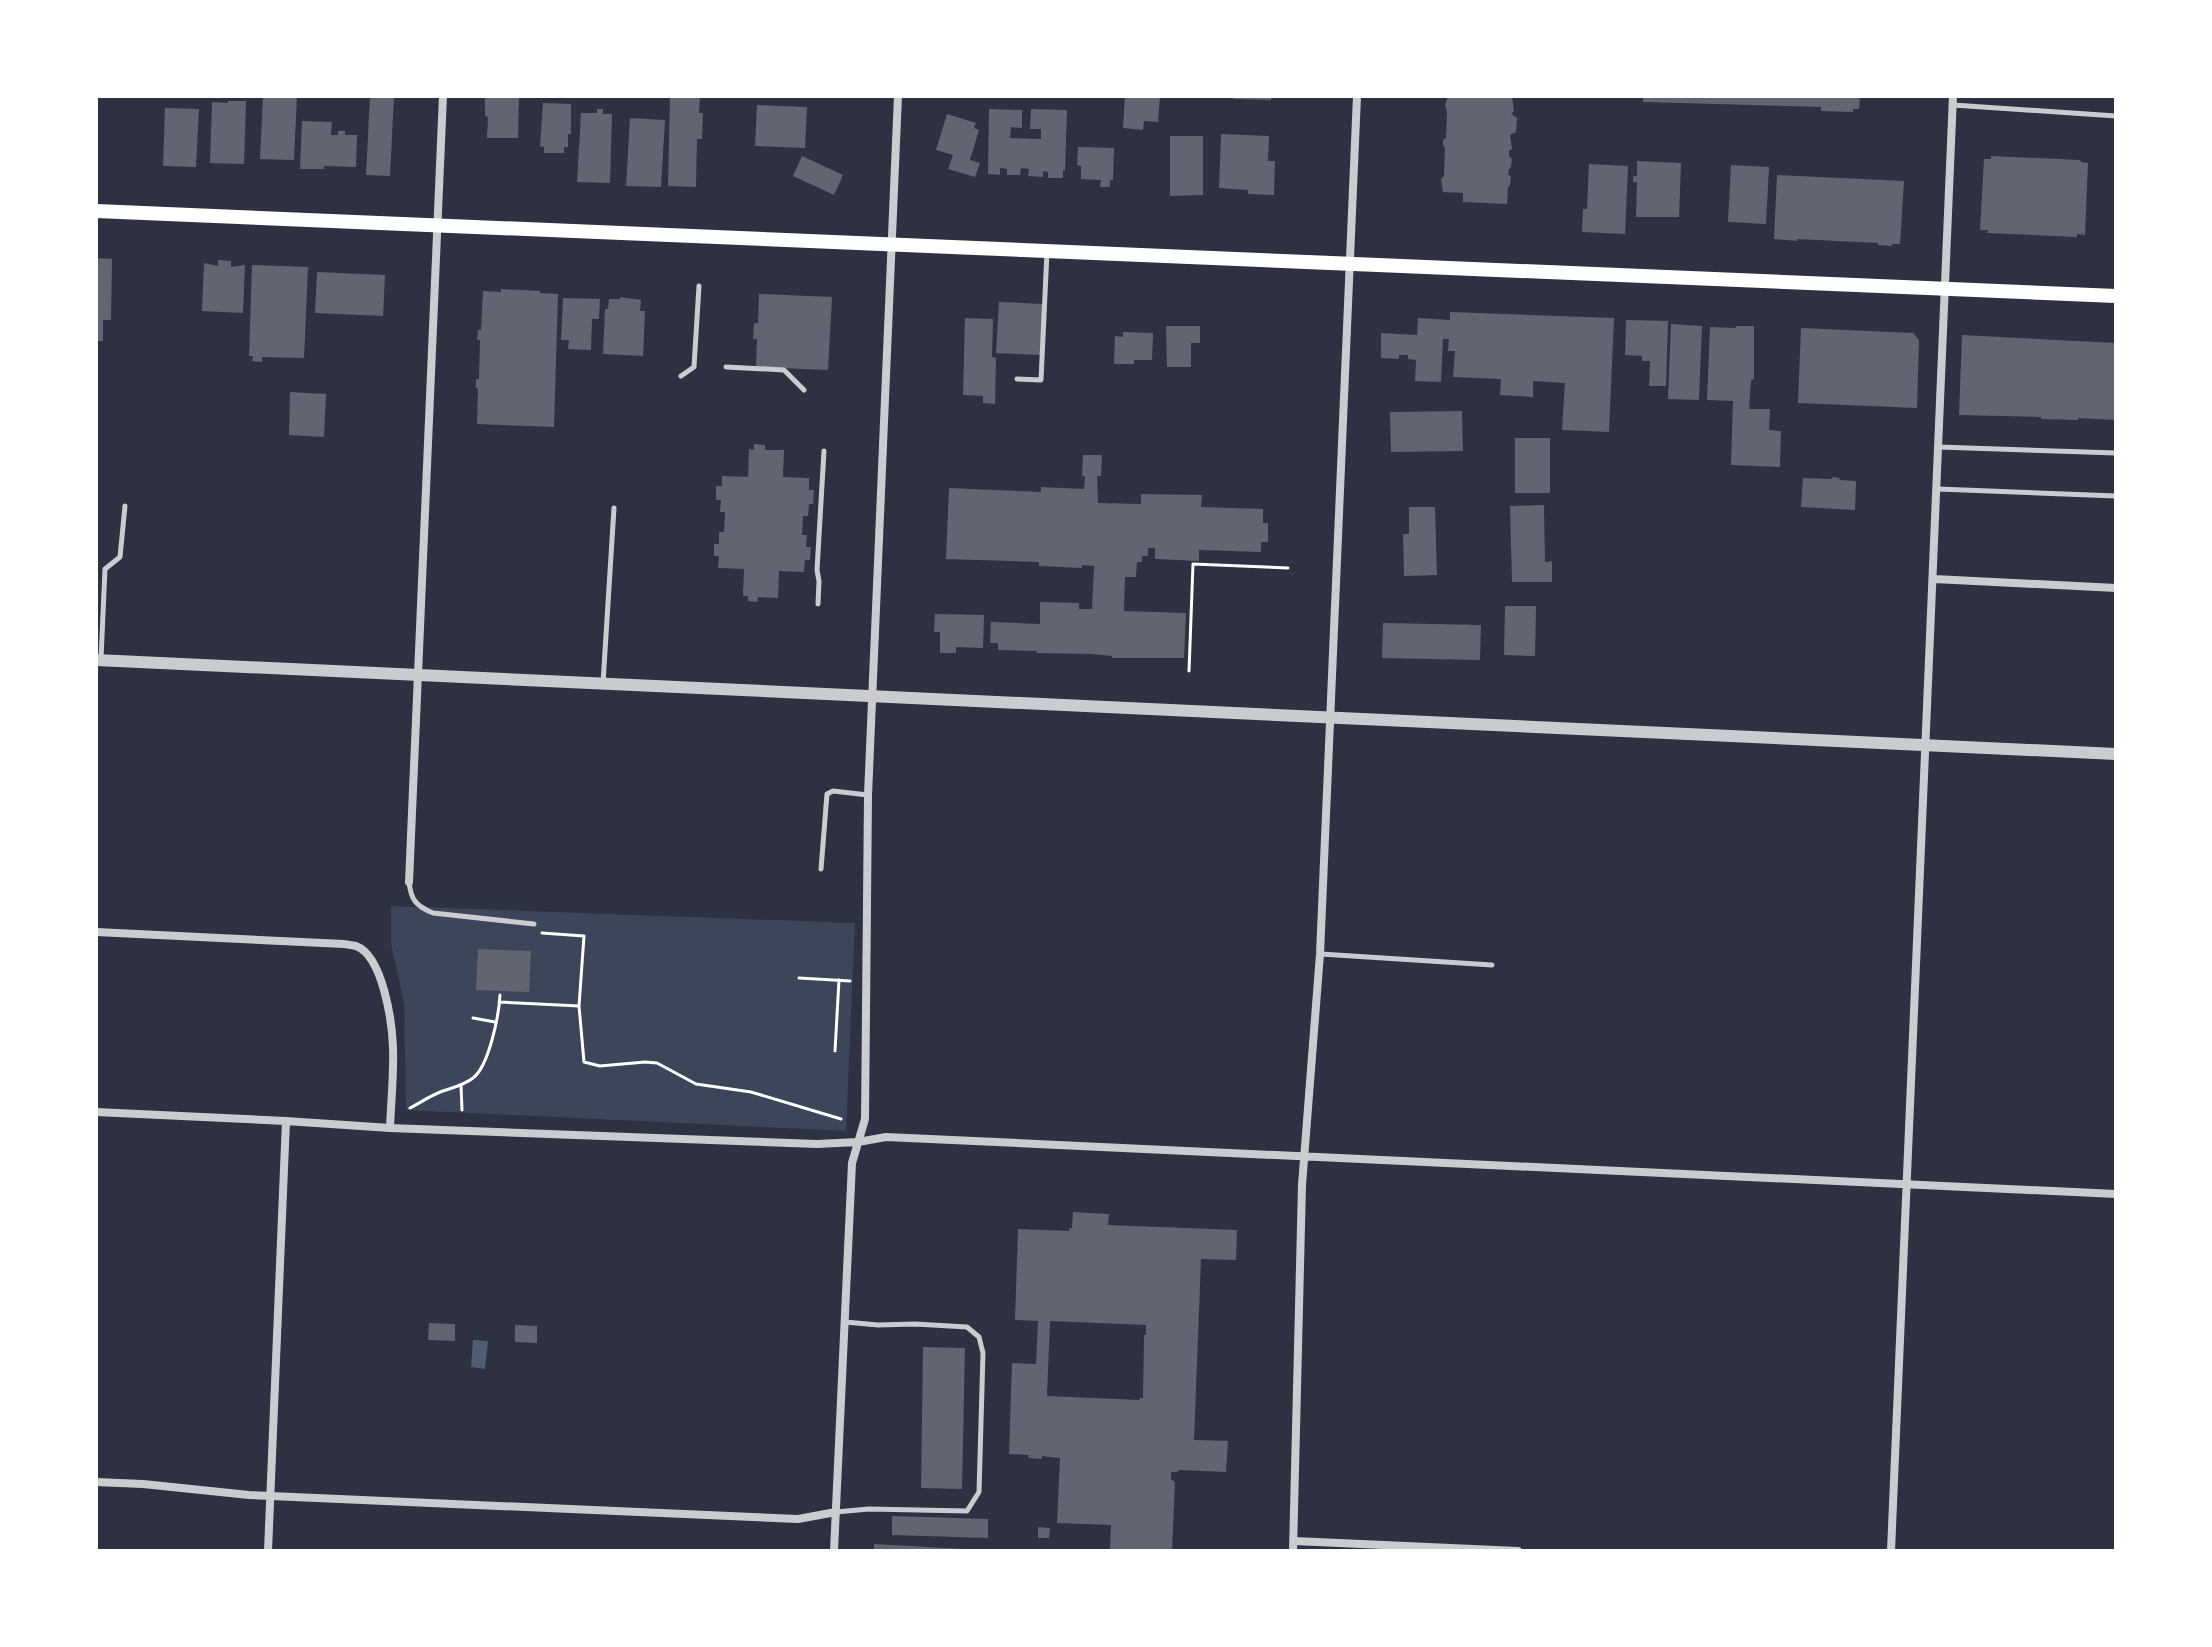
<svg xmlns="http://www.w3.org/2000/svg" width="2212" height="1647" viewBox="0 0 2212 1647" font-family="'Alegreya Sans',sans-serif">
	<style>
		.green { fill: #3c4559 }
		.water { fill: #4f5d75 }
		.building { fill: #626471; fill-rule: evenodd }
		.lines { fill: none; stroke-linecap: round; stroke-linejoin: round }
		.path { stroke: #fff; stroke-width: 3 }
		.service { stroke: #caccd0; stroke-width: 5 }
		.minor { stroke: #caccd0; stroke-width: 8 }
		.tertiary { stroke: #caccd0; stroke-width: 12 }
		.secondary { stroke: #fff; stroke-width: 14 }
	</style>
	<rect width="100%" height="100%" fill="#2d3142"/>
	<path class="green" d="M391,906L855,923L846,1131L406,1110L404,1003L391,944Z"/>
	<path class="water" d="M473,1340L488,1341L485,1369L471,1367Z"/>
	<path class="building" d="M263,96H297L294,160L260,159Z
		M370,96H394L390,176L366,175Z
		M506,96H518L519,99L518,138H487L488,117L485,116V97L506,98Z
		M670,96H700L699,113H703L702,139H697L696,187L668,186Z
		M1125,96H1160L1158,122L1144,121L1143,130L1123,128Z
		M1233,96H1272L1271,100L1233,99Z
		M1448,96H1512L1514,111L1511,114L1517,118L1516,132L1510,135L1512,149L1509,151V156L1512,159L1511,167L1509,169L1508,175L1511,176L1510,186L1508,187L1507,204L1463,202V193L1443,192L1441,179L1444,176L1445,148L1443,145V140L1446,138L1447,112L1445,105Z
		M1643,96H1860L1859,109H1853V112L1821,111V107L1643,102Z
		M228,101H246L244,164L210,163L212,102L228,103Z
		M543,103L571,104V134H568V147H564V153H544V147L540,146Z
		M757,105L807,107L805,148L755,146Z
		M165,108L199,109L196,167L163,166Z
		M597,109H603V114H612L610,183L577,182L581,113H597Z
		M989,109L1022,110V128L1011,127L1010,138L1041,139V129H1030L1031,109L1067,110L1065,171L1063,170V178H1048V172L1043,171V177L1028,176L1029,169L1021,168L1020,175H1007V169L1000,168V175L988,174Z
		M947,114L976,123L974,128L979,130L970,160L980,163L975,177L948,169L953,155L936,150Z
		M630,118L665,120L661,187L626,186Z
		M302,121L332,122L331,135H338V131H345V135H357L356,167L324,166V169H300Z
		M1221,134L1269,136L1268,161H1275L1274,195L1248,194V190L1219,188Z
		M1170,136H1203V195L1170,196Z
		M1078,147L1114,148L1113,180H1110V187H1100L1101,180L1081,179V166L1077,165Z
		M802,156L843,175L834,195L793,176Z
		M1991,156L2080,160L2081,162L2088,163L2085,235L2077,234V237L1987,233L1988,230H1980L1984,159H1991Z
		M1637,161L1681,163L1679,217H1636L1637,182H1633V176H1637Z
		M1589,164L1628,166L1625,234L1582,232L1583,209H1587Z
		M1731,165L1769,167L1766,224L1728,222Z
		M1777,175L1904,181L1900,244H1892V246L1878,245V243L1797,239V241L1774,239Z
		M96,258L112,259L111,320H103V341H96Z
		M218,260L231,261V267L245,265L243,313L202,311L204,263L218,266Z
		M252,265L308,267L304,358L262,357V362L252,361L253,356H249Z
		M317,272L385,275L383,316L315,313Z
		M501,289L540,291V293L558,294L554,427L477,424L478,388H476V379H479L480,340H477L478,330H481L483,291L501,292Z
		M759,294L832,297L828,370L756,367L757,339H753L754,323H758Z
		M620,297L641,300L640,311H645L643,356L603,354L605,309H608L609,299H620Z
		M563,298L600,299L599,319H592L591,350L568,349L569,340H561Z
		M999,302L1043,304L1040,355L996,353Z
		M1450,312L1614,318L1609,432L1562,430L1565,383L1533,381V397L1500,395L1501,379L1453,377L1455,351H1448L1449,339H1443L1441,382L1415,381L1416,360L1408,359V355H1399V359L1381,358V333L1417,335L1418,318L1450,320Z
		M965,318L993,319L992,357L996,358L995,404L983,403V396L963,395Z
		M1626,320L1668,321L1666,386H1649L1650,361H1642V356L1625,355Z
		M1671,324L1702,326L1699,400L1668,399Z
		M1166,326H1200V343H1191V367H1167Z
		M1736,326H1754V379L1751,380L1749,409H1770L1769,430L1781,431L1780,467L1731,465L1733,401L1707,400L1710,327L1736,328Z
		M1801,328L1913,333L1919,340L1917,408L1798,403Z
		M1123,332L1153,333L1152,360H1134V364H1114L1115,336L1123,337Z
		M1962,335L2116,343V420L2078,418V420L2041,419V417L1959,415Z
		M290,392L326,394L324,437L289,435Z
		M1462,411L1463,451L1391,452L1390,412Z
		M1515,438H1550V493H1515Z
		M754,444L765,445V450H784L783,477L809,478V490H814L813,504H809L808,516H803L802,535H807L806,547H811L810,560H805L804,572L779,571L778,598L758,597L757,602L748,601V596H743L744,569L718,568L719,556H714V544H719V532H724L725,512H720L721,500H716V486H722V476L748,477L749,449L754,450Z
		M1083,455H1102L1101,476H1097L1098,503L1141,504V494L1202,495L1201,507L1263,509V523H1268V542H1261V552L1199,550V561L1155,559V548H1148V556H1142V562H1137L1136,577H1125L1124,611L1186,613L1184,658H1112V656L1091,654L1036,653L1037,651L998,650V643H990L991,622L1040,624V602L1079,603V609H1092L1094,566L1082,565V568L1039,566V562L946,559L949,488L1041,492V487L1084,489L1085,476H1082Z
		M1832,477L1840,478L1839,480L1856,481L1855,510L1801,507L1803,478L1832,479Z
		M1544,505L1545,562L1552,561V582H1512L1510,506Z
		M1409,507H1435L1437,575L1404,576L1403,534H1409Z
		M1505,606H1536L1535,656L1504,655Z
		M935,614L984,615L983,648L956,647V653H940V632H934Z
		M1383,623L1481,625L1480,660L1382,658Z
		M478,949L531,951L529,992L476,990Z
		M1073,1212L1109,1214L1108,1225L1237,1230L1236,1260L1201,1259L1194,1440L1228,1441L1226,1472L1179,1470L1178,1472H1171V1479L1175,1482L1172,1551H1110L1111,1525L1057,1523L1060,1458L1042,1456V1459L1028,1458L1029,1455L1009,1454L1012,1363L1036,1364L1038,1321L1015,1320L1018,1229L1069,1231V1228H1072ZM1050,1321L1146,1325V1335H1144L1143,1398H1140L1139,1400L1047,1396Z
		M429,1323L455,1324V1341L428,1340Z
		M515,1325L537,1326V1343L515,1342Z
		M923,1347L965,1348L962,1489L921,1488Z
		M892,1516L988,1519V1538L892,1535Z
		M1038,1527L1050,1528L1049,1538H1038Z
		M874,1544L964,1549V1551H874Z"/>
	<g class="lines">
		<path class="path" d="M1189,671L1193,564L1288,568
			M542,933L584,936L579,1006L584,1062L600,1066L645,1062L657,1063L696,1084L751,1092L841,1119
			M799,978L850,981
			M500,1002L579,1006
			M473,1018L495,1022
			M835,1051L839,980
			M461,1085L462,1110
			M410,1108C420,1103 428,1097 438,1093C450,1088 463,1086 473,1078C489,1066 499,1015 500,995"/>
		<path class="service" d="M1953,105L2116,116
			M726,367L784,370L804,390
			M681,376L694,367L699,286
			M1017,379L1041,380L1047,252
			M1939,447L2116,453
			M1938,489L2116,496
			M818,604L819,581L817,570L824,451
			M101,659L105,569L120,557L125,506
			M603,683L614,508
			M821,869L827,794L833,791L868,795
			M409,882C411,900 416,906 433,913L534,924
			M1321,954L1492,965
			M836,1512L869,1509L967,1511L979,1492L983,1353L979,1337L967,1327L915,1324L878,1325L845,1322"/>
		<path class="minor" d="M1934,579L2116,588
			M409,882L443,96
			M96,932L344,944C345,944 356,946 356,946C383,956 392,1022 393,1047C394,1074 391,1101 390,1128
			M96,1112L286,1121L390,1128L817,1144L858,1142L886,1137L2116,1194
			M96,1482L143,1484L249,1495L798,1519L836,1512
			M1294,1541L1518,1551
			M268,1551L286,1121
			M834,1551L852,1163L865,1119L868,795L898,96
			M1293,1551L1302,1185L1320,954L1357,96
			M1891,1551L1953,96"/>
		<path class="tertiary" d="M96,660L2116,754"/>
		<path class="secondary" d="M96,211L2116,296"/>
	</g>
	<rect width="2212" height="1647" fill="none" stroke="#ffffff" stroke-width="196"/>
</svg>
